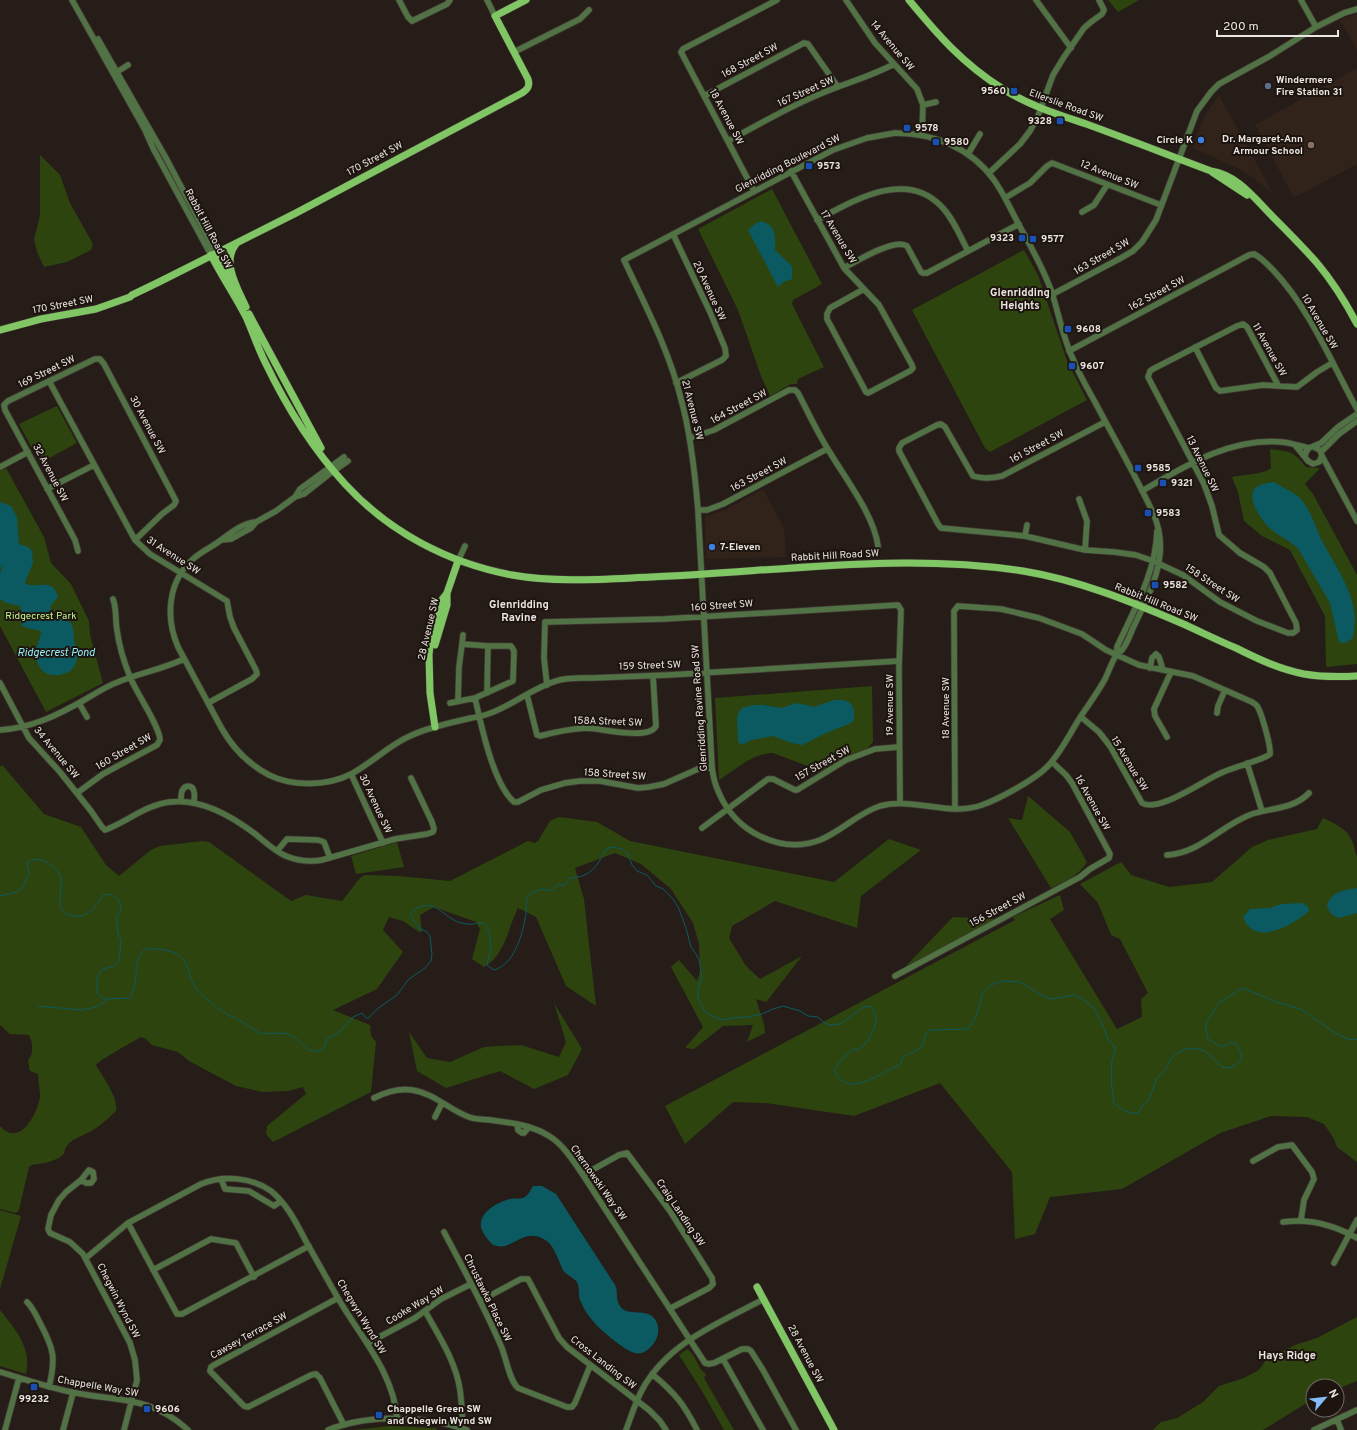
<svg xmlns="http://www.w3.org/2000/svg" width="1357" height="1430" viewBox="0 0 1357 1430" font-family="Overpass,sans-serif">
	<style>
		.built { fill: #31231a }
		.green { fill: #2d440e }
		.water { fill: #0b5a62 }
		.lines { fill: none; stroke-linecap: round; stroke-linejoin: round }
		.stream { stroke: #0b5a62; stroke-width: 1 }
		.minor-casing { stroke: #423934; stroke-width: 7 }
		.major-casing { stroke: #423934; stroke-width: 8 }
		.minor { stroke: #517244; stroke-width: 5.5 }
		.major { stroke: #80c664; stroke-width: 7 }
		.service-dot { fill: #5c6f8a; stroke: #1d140f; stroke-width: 1.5 }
		.transit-dot { fill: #1a4fb4; stroke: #1d140f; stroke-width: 1.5 }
		.shop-dot { fill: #3f7fe0; stroke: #1d140f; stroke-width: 1.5 }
		.education-dot { fill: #8d6e63; stroke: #1d140f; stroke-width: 1.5 }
		.labels { text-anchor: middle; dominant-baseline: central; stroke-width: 4; stroke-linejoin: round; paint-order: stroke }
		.street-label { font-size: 10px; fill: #ebe5e1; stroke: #1d140f }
		.poi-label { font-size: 10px; font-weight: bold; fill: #ebe5e1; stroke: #1d140f; text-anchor: start }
		.park-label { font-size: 10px; fill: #c1f68b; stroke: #1d140f }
		.neighbourhood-label { font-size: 11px; font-weight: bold; fill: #ebe5e1; stroke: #1d140f }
		.water-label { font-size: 11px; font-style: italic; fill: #94eff9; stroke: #1d140f }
	</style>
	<rect width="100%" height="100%" fill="#261d18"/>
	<path class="built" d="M1357,13V50L1340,20Z
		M1357,68V164L1294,198L1255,125Z
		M1219,95L1273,193L1242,170L1192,148L1205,115Z
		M763,489L784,528L786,557L706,559L705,517L725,510Z"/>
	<path class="green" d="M1108,0H1139L1118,12Z
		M40,155L60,175L70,203L93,244L91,250L67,262L44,267L37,252L34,239L40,216Z
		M772,189L822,284L793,300L792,304L824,367L798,379L797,384H791L770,396L761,376L738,310L698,229Z
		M1024,250L1038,275L1067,361L1087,400L990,452L985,448L912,310Z
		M57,406L77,443L40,463L19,424Z
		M1270,449C1290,452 1293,450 1306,467L1320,468L1305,484L1313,494L1357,575V664L1326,667L1325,616L1290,550L1262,536L1244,521L1238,492L1232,477C1242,475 1265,474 1271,468Z
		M6,468L44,537L51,563L71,584L89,621L90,635L103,683L46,712L0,626V471Z
		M872,686L873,742L867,749L841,759L821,771L773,753C753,753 735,770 719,780L715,698Z
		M0,766H3L44,814L81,827L106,865L119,876L151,850L160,846L203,841L209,842L291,901L306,895L342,901L360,878L365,875L399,876L450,881L528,841L535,843L538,841L550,821L554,819L559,817L597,822L630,841L834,882L889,839L921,850L861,896L857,928L775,901L732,926L729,938L746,966L760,979L802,956L767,1001L766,1002L756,999L764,1024L765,1033L747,1042L753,1025L723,1026L694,1049L685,1048L703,1027L671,967L679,960L697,981L700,971L699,944L693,923L671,889L641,864L615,853L575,868L584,899L596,1006L566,986L536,917L518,908C508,928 505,955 484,967L472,959L480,929L476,922L434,907L420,915L422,932H419L403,921L389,917L383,930L403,952L377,989L333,1010L370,1025L371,1036L376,1042L371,1092L273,1142L266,1134L267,1126L306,1094L303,1087L288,1091L263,1092L236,1086L189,1061L178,1052L152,1045L146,1039L141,1037C133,1042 99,1060 96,1065C102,1076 119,1098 116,1111C109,1118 101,1125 93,1130C82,1137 66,1139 64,1154L59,1158L49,1162L32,1165L29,1167L19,1210L16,1213L0,1209V1126C19,1148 37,1115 40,1097C40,1090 38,1081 38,1074L30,1071L28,1061C34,1052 33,1044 29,1035L10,1034L0,1025Z
		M1028,796L1070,832L1087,862C1079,876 1065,881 1051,888L1008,818L1022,820Z
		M1323,818C1335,824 1347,828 1352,841C1355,846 1354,851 1357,856V1162L1337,1147L1333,1137L1324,1124L1307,1117L1271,1116L1220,1133L1122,1189L1050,1197L1035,1234L1015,1239L1012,1172L940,1083L854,1116L766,1103L733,1102L685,1144L665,1106L1015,920L1013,917L1060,895L1064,910L1050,919L1117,1029L1142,1017L1141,999L1148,993L1120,939L1111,935L1098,903L1080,884L1121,862L1131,875L1169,887L1212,882L1252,847L1268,840L1317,829Z
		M397,842L404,867L356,874L351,856Z
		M953,917L997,919L903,969Z
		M554,1003L582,1049L568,1075L534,1089L500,1071L446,1088L417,1071L409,1032L427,1058L450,1062L484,1047L521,1045L559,1057L566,1042Z
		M0,1210L21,1216L0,1289Z
		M0,1310C15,1329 32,1347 26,1374L0,1366Z
		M1357,1317V1381L1337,1389V1386H1313V1399L1263,1430H1153L1161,1422L1177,1418L1203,1402L1219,1386L1244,1378L1259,1370L1266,1360L1295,1345L1317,1338Z
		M687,1349C697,1355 696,1367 706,1374L704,1378L734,1430H724L702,1391L679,1355Z
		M390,1426L436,1428L437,1430H353Z"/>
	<path class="water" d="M761,221C777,226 775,236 775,250L792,266V279L783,282L778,287L748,230L755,224Z
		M1274,482C1282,487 1293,492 1300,498C1310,509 1315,525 1321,539C1334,564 1352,587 1355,617C1355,624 1354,631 1353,638L1345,643L1339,642L1330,603L1299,550C1291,541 1280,537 1272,530C1263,523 1247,500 1254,490C1258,484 1267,483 1274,482Z
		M0,502L11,506L17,517L19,544L28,547L32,551L33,563L25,582L26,584C38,589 53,577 58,597L51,605L50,612L58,617L67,618C75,627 73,631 74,641C76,648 79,655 76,662C74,669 70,672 63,674C49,678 40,673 36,658C34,648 41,639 41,631L23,627L20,621L21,610L20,606L6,603L0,599V573L2,568L0,566Z
		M834,700C837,700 841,700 844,700C854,703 856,713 853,721L849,724L826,733L802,745L792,743L773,736L751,740L742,745L738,742L737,717L739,712L742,708L754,705H763L781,708L797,703L814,707Z
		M1357,888V913L1339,918L1331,914L1327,906C1331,892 1343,890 1357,888Z
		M1303,903L1308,907L1309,911C1293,925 1254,948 1243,917L1250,909L1270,908L1281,904Z
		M533,1186H542L556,1194L615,1285C618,1291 616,1296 618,1302C623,1319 645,1307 654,1318C664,1330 655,1348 642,1353C634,1355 626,1349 620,1345C603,1332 588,1320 580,1300C578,1294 580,1288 577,1282C573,1277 566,1275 563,1270C559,1262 554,1246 547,1241C530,1229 521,1240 505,1246C501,1247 497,1246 493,1245C488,1240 483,1234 481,1227C479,1212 498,1202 510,1199C514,1198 519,1199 523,1198C528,1196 530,1191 533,1186Z"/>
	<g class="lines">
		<path class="stream" d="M0,896L17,892L23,887L29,872L27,863C39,853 57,866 61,878L60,906C67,920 84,919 94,908C98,904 99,899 103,895C115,892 122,901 121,912L116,916L118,934L121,940L119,960L114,966L103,969L99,973L97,978V991L99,995L105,999L129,998C141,986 130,955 147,949C153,948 160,949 165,950C194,956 184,974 197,990C202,996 221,1011 228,1015C232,1017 236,1018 239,1020C246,1023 252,1030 260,1033C269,1035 281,1031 290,1035C304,1040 308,1061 325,1046L327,1039L338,1033L353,1017L362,1013L366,1018H369L377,1009L397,995L409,979L425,968L431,961L432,955L430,936L427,932L419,928L410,915C412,911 415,909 419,907C436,900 444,917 458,922C462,923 469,925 473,924C480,923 485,920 488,930C490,933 491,947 491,951C490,955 488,959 487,963L488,966L494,970C513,965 522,937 525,919C527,913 525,904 528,897C530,893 536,891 541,889L551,891L558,884L564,886L569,878C591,877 596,868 606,849L613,847L622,849L628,854L632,865L637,871L647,875L656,886L663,889L673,899L679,909L686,928L691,947L696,954L699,960L702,978L698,988V998L705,1012L714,1017L725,1020L732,1018L748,1017L762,1014L773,1009L783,1006L800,1011L808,1016L818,1017L823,1022L830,1025L840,1024L864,1007L870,1006C873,1009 875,1012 876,1017C877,1028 866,1047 857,1050L853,1049L839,1062L834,1070C848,1101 880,1072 900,1065L903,1057L919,1049L923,1044L925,1034L930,1030L968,1029L976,1017L983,992L991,985L1002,981L1020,982L1043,996L1052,999L1074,995L1081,998L1094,1008L1100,1019L1109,1041L1113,1044L1116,1050C1108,1060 1112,1090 1114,1103C1120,1109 1129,1114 1138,1113L1142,1106L1148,1101L1157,1078L1166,1069L1171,1059L1176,1054L1185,1049L1194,1048L1205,1051L1222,1067L1230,1068L1241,1061L1242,1055L1236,1044L1232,1042C1221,1050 1219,1045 1208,1039L1206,1030V1023L1216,1007L1220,1002L1243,988L1276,1002L1301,1009L1335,1033L1348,1039L1355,1040L1357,1039
			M38,1006L81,1010L96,1007L108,1000"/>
		<g class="minor-casing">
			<path id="minor" d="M72,0L145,130L154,150L211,255
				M399,0L408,17L412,21L447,4L450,0
				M487,0L495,16
				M846,0L875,43L917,89L923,105L922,135
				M1036,0L1071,48
				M1301,0L1316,27
				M98,39L166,158L216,253
				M514,52L580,19L589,10
				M117,72L128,65
				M704,96L804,43L808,44L838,87
				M923,105L936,102
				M895,133C934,133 971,148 994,180C1004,194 1011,210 1019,225C1031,247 1044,269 1052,293C1059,315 1063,338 1073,359C1079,374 1087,388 1095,402C1115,440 1136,476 1154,515C1160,530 1162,545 1159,561C1155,585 1143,607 1133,628C1130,635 1127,644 1122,650C1121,651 1119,653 1117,654C1112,661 1109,671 1105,679C1098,692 1089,704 1081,716C1070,733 1061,753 1047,767C1034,780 999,799 982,805C949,817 914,797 880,806C858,813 842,831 820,840C780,855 735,831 719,793C715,785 713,776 712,767L698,510C695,473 691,435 681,399C669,350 645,305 624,260L833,150L867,138Z
				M728,141C758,125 788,107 820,94C845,83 870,77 894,64
				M968,154L980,134
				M791,171L844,268L879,305L912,365L913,368L910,371L868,393L866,392L827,319V314L830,308L864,289
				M989,173L1020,144L1030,131L1038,116L1053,75L1064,57L1084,28L1091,22L1102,14L1104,10L1099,0
				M754,191L681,52L683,49L777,0
				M1005,198L1030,183L1047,166L1052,163L1161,205
				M1082,212L1094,205L1107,185
				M817,220C853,201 905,169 941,206C953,218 960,236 968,251
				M673,234L710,312L725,348L726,356L722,360L676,383
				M844,268C857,261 894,238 907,246L921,272L923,273H927L1019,224
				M1053,294L1121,258L1133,251L1142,242L1156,220L1197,111L1211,92L1219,84L1270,56L1316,27L1344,13L1357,9
				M1195,347L1216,388L1220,391L1263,385L1297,387L1317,372L1332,363
				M1069,351L1249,255L1254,254C1262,258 1267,264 1273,270C1310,309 1331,362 1357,409
				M49,381L135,540L150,554L227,601L230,617L234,628L256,670L257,674L252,679L208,703
				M1105,422L1002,476C993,478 982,479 973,476L945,427L941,424L937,425L902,443L899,448V451L938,524L941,528L1025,536L1085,550L1114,552L1136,555L1153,561L1183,575L1220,602L1257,621L1288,633H1293L1297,630L1296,623L1270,573L1264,567L1240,553L1219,535L1212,506L1204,484L1148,377L1150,371L1153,369L1237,326L1243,324L1247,327L1278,385
				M690,438L714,430L789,390H795L798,393C808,412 817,432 829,451C845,478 874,515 878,546
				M1295,445L1308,461L1313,464L1319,462L1322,456L1320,450L1314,447
				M1321,452L1339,434L1357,421
				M1322,456L1357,521
				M344,457L300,489L295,497L304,494L328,475L348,461
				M1305,457L1306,452L1309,448L1321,443L1338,427L1357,414
				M0,467L28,452
				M47,489L94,465
				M1142,491C1185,466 1231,437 1282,442C1291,443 1300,446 1309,448
				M1079,499L1087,521L1085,550
				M698,510H707L723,504L827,449
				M256,522C243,523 232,532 221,540C212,547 202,551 193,559C168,581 165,617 178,647L222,729C233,748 250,765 269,775C293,787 328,786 351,774C372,763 389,745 410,736C429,727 450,723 471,718C476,717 483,716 488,714C512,706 532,688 556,681C567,677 580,678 592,678C617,677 642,676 668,675L899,661
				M1025,536L1027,525
				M222,540L231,539L251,528L256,522L276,511L295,497
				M78,551L75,540L5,410L4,405L8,401L95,359H100L104,364L176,501L174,505L162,514L135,540
				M458,561L465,546
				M462,644L463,635
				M488,646H511L514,651L513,681L475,698C481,724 493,784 514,802H518L541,790L565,783L580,781H600L638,788L649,787L664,784L698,769L712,767
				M1117,655V647C1134,610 1156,572 1157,531
				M1150,668L1152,658L1156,654L1159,657L1163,670
				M0,683L29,738L60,772L91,811L102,827L105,830C127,822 145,805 170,802C200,798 230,815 254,833C264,841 274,851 286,856C298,861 310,862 322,860L395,839L427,834L433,832L434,829L432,822L411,778
				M547,685L544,658L545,622L664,619L898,605L901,610L899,668L900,803
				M527,695L537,735L540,736C555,732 570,729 586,728C600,728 649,741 656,726L653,676
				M458,701L459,667L462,644L488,646L487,693
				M79,703L87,717
				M450,703L475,698
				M1217,713L1218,706L1225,690
				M0,730C32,728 58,715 86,699C96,693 107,686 118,682C140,673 163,669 184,659
				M1167,737L1155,716L1154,709L1171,672
				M1247,763L1262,811
				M351,774L383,843
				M77,793L103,774L157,745L160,740C160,727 136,692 130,677C124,662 119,646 117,630C115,620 117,609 113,599
				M181,801C181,798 181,794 182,791C185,784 193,785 194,792C195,795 194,799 194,802
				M955,809L954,611L958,606L1001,609L1039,618L1082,634L1106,650L1139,665L1193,676L1252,702C1253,703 1256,704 1257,706C1261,711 1271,746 1270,754C1266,759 1231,768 1221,773C1204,780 1159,813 1142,803L1110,746L1099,732L1081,717
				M702,828L768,779H773L795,790H797L846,760L875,749L899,747
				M277,851L287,839L318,840L324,842L330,858
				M1167,855C1201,853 1221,825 1252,814C1271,808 1294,809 1309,793
				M895,976L1080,877L1090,869L1109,858L1110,854L1072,783L1066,775L1052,762
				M374,1098C386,1092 398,1088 412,1090C434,1093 449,1110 469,1117C476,1120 484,1119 491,1120C511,1123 532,1125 549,1136C564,1145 573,1161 583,1175L705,1363L709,1364L714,1363L742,1349H748L751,1351L763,1370L796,1430
				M435,1117L442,1103
				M517,1124L518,1130L522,1133H524L529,1127
				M1253,1161L1278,1147L1292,1145L1312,1172L1314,1179L1304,1200L1301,1220
				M583,1175L619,1155L627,1153L670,1211L712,1278L713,1284L709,1288L671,1308
				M221,1179L225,1189L249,1191L274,1206L281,1201
				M81,1180L86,1183H91L94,1179L93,1172L89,1170L81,1180L66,1192L59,1200L51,1215L48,1229L50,1233L70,1242L83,1254L130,1343L135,1360L137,1380L124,1430
				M1283,1222C1310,1218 1334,1225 1357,1238
				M128,1223L177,1314H182L309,1246
				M444,1232C464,1270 484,1306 501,1346C506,1357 509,1380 518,1388L567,1407H572L575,1403L590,1366
				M86,1258L128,1223L201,1184C223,1175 251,1177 271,1191C289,1206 297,1225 308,1245C317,1261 326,1277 335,1293C357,1333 394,1371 397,1419
				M1334,1263L1357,1220
				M153,1270L211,1239L236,1243L254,1277
				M338,1298L214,1365L211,1367L210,1371L244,1406L248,1407L311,1375L316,1374L320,1378L344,1425
				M480,1301L521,1279H528L559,1338L567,1347L649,1410L660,1421L666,1430
				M27,1302C33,1308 36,1315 40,1323C54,1349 56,1358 49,1387
				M425,1311C439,1336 456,1362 460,1390C462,1403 462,1417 463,1430
				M368,1343L415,1318L441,1299L471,1284
				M723,1359L763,1430
				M0,1372C24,1379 47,1387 71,1392C117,1402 150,1395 188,1430
				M652,1374C675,1393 684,1404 697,1430
				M1337,1419L1341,1430
				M5,1430L19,1378
				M63,1430L73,1393
				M328,1430C369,1414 426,1415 467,1430
				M626,1430C631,1417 635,1403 642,1390C667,1343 719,1323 764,1299
				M1314,1430L1357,1410"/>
		</g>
		<g class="major-casing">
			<path id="major" d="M909,0C938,35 963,64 1003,89C1030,106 1060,115 1089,125C1130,140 1171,156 1211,171C1238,175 1255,199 1273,217C1288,232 1303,247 1317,263C1333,282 1346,303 1357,324
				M1212,172L1247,195
				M236,244C221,262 238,289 246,307
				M216,253L234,288
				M211,255C222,277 236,297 247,319C253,333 258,348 265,362C286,406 312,448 345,484C389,532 448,563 512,575C557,583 605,579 651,577C775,572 900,552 1023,571C1078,580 1130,601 1181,623C1199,631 1217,640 1236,648C1258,659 1279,669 1304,674C1321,677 1339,677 1357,676
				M249,314L321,448
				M0,330L41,319L96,309L130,297L132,295L159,282L296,213L522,93C528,89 530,86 528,79L495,16L526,0
				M435,645L447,605V593
				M435,727L430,693L429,655L430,645L436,617L441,601L447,593L458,561
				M757,1287L834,1430"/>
		</g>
		<use href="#minor" class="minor"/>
		<use href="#major" class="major"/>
	</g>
	<circle class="service-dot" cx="1268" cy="86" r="4"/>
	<g class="transit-dot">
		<rect x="1010" y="87" width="8" height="8" rx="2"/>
		<rect x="1056" y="117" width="8" height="8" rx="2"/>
		<rect x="903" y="124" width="8" height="8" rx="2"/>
		<rect x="932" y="138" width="8" height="8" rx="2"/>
		<rect x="805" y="162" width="8" height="8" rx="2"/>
		<rect x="1018" y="234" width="8" height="8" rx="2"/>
		<rect x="1029" y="235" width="8" height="8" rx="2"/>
		<rect x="1064" y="325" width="8" height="8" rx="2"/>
		<rect x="1068" y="362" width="8" height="8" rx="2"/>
		<rect x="1134" y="464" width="8" height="8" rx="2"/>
		<rect x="1159" y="479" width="8" height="8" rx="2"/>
		<rect x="1144" y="509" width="8" height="8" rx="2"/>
		<rect x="1151" y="581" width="8" height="8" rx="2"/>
		<rect x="30" y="1383" width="8" height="8" rx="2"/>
		<rect x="143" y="1405" width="8" height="8" rx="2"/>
		<rect x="375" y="1411" width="8" height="8" rx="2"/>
	</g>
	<g class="shop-dot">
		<circle cx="1201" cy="140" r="4"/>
		<circle cx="712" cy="547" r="4"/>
	</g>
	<circle class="education-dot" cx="1311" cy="145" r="4"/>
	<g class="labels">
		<g class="street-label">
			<text transform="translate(892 46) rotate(50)">14 Avenue SW</text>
			<text transform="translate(750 61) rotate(-28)">168 Street SW</text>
			<text transform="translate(806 92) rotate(-24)">167 Street SW</text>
			<text transform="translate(1066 106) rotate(20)">Ellerslie Road SW</text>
			<text transform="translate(726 117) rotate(62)">18 Avenue SW</text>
			<text transform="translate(375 159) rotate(-28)">170 Street SW</text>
			<text transform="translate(788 164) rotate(-27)">Glenridding Boulevard SW</text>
			<text transform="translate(1109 175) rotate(22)">12 Avenue SW</text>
			<text transform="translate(208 229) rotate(62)">Rabbit Hill Road SW</text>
			<text transform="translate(838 237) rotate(59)">17 Avenue SW</text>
			<text transform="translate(1102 257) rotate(-30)">163 Street SW</text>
			<text transform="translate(709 291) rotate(65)">20 Avenue SW</text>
			<text transform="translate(1157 294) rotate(-28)">162 Street SW</text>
			<text transform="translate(63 305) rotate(-11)">170 Street SW</text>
			<text transform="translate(1319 322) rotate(60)">10 Avenue SW</text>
			<text transform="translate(1269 350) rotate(61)">11 Avenue SW</text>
			<text transform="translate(47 372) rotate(-26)">169 Street SW</text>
			<text transform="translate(739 407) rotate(-28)">164 Street SW</text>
			<text transform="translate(692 410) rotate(76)">21 Avenue SW</text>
			<text transform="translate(147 425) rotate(62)">30 Avenue SW</text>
			<text transform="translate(1037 447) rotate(-28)">161 Street SW</text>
			<text transform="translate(1202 464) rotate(64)">13 Avenue SW</text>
			<text transform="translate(50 473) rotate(62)">32 Avenue SW</text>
			<text transform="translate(759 475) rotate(-28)">163 Street SW</text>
			<text transform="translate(173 556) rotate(33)">31 Avenue SW</text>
			<text transform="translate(835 556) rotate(-3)">Rabbit Hill Road SW</text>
			<text transform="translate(1212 584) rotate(33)">158 Street SW</text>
			<text transform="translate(1156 603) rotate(22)">Rabbit Hill Road SW</text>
			<text transform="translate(722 606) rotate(-4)">160 Street SW</text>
			<text transform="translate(429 629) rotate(-77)">28 Avenue SW</text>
			<text transform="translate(650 666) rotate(-2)">159 Street SW</text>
			<text transform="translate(890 705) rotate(-90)">19 Avenue SW</text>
			<text transform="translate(700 708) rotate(-94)">Glenridding Ravine Road SW</text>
			<text transform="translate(946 708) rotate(-90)">18 Avenue SW</text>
			<text transform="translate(608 722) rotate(2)">158A Street SW</text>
			<text transform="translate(124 752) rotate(-30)">160 Street SW</text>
			<text transform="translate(56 753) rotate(50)">34 Avenue SW</text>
			<text transform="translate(823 764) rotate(-29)">157 Street SW</text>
			<text transform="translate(1129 764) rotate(59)">15 Avenue SW</text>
			<text transform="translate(615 775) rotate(4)">158 Street SW</text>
			<text transform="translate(1092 803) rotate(61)">16 Avenue SW</text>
			<text transform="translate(375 804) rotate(65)">30 Avenue SW</text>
			<text transform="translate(998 910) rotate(-28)">156 Street SW</text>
			<text transform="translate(598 1183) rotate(55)">Chernowski Way SW</text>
			<text transform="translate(680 1213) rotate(56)">Craig Landing SW</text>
			<text transform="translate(487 1298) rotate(64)">Chrustawka Place SW</text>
			<text transform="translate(118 1301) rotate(63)">Chegwin Wynd SW</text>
			<text transform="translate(415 1306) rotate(-31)">Cooke Way SW</text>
			<text transform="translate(361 1317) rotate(59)">Chegwyn Wynd SW</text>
			<text transform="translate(249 1336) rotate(-29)">Cawsey Terrace SW</text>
			<text transform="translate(805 1354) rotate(62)">28 Avenue SW</text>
			<text transform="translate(603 1363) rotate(38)">Cross Landing SW</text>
			<text transform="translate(98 1387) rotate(10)">Chappelle Way SW</text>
		</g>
		<g class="poi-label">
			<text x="1276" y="80">Windermere<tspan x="1276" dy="12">Fire Station 31</tspan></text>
			<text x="1006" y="91" text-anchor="end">9560</text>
			<text x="1052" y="121" text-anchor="end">9328</text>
			<text x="915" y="128">9578</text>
			<text x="1303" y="139" text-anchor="end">Dr. Margaret-Ann<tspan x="1303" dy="12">Armour School</tspan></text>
			<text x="1193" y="140" text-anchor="end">Circle K</text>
			<text x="944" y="142">9580</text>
			<text x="817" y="166">9573</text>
			<text x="1014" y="238" text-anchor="end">9323</text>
			<text x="1041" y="239">9577</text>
			<text x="1076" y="329">9608</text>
			<text x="1080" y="366">9607</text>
			<text x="1146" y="468">9585</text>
			<text x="1171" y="483">9321</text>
			<text x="1156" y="513">9583</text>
			<text x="720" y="547">7-Eleven</text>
			<text x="1163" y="585">9582</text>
			<text x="34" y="1399" text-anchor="middle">99232</text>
			<text x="155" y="1409">9606</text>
			<text x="387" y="1409">Chappelle Green SW<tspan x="387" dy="12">and Chegwin Wynd SW</tspan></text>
		</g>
		<g class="park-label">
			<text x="41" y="616">Ridgecrest Park</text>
		</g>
		<g class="neighbourhood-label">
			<text x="1020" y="293">Glenridding<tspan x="1020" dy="13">Heights</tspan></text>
			<text x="519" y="605">Glenridding<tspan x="519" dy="13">Ravine</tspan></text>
			<text x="1287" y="1356">Hays Ridge</text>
		</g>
		<g class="water-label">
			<text x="56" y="653">Ridgecrest Pond</text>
		</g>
	</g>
	<g transform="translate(1325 1398) rotate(62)"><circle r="19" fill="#1d140f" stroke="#6f6863"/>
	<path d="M0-3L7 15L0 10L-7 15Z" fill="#84bcfb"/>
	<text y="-6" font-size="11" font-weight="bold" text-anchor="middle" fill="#ebe5e1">N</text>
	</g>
	<path d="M1217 30v6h121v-6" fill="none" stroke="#ebe5e1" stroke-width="2"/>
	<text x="1223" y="30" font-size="12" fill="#ebe5e1" stroke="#1d140f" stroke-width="3" paint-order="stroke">200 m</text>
</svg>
